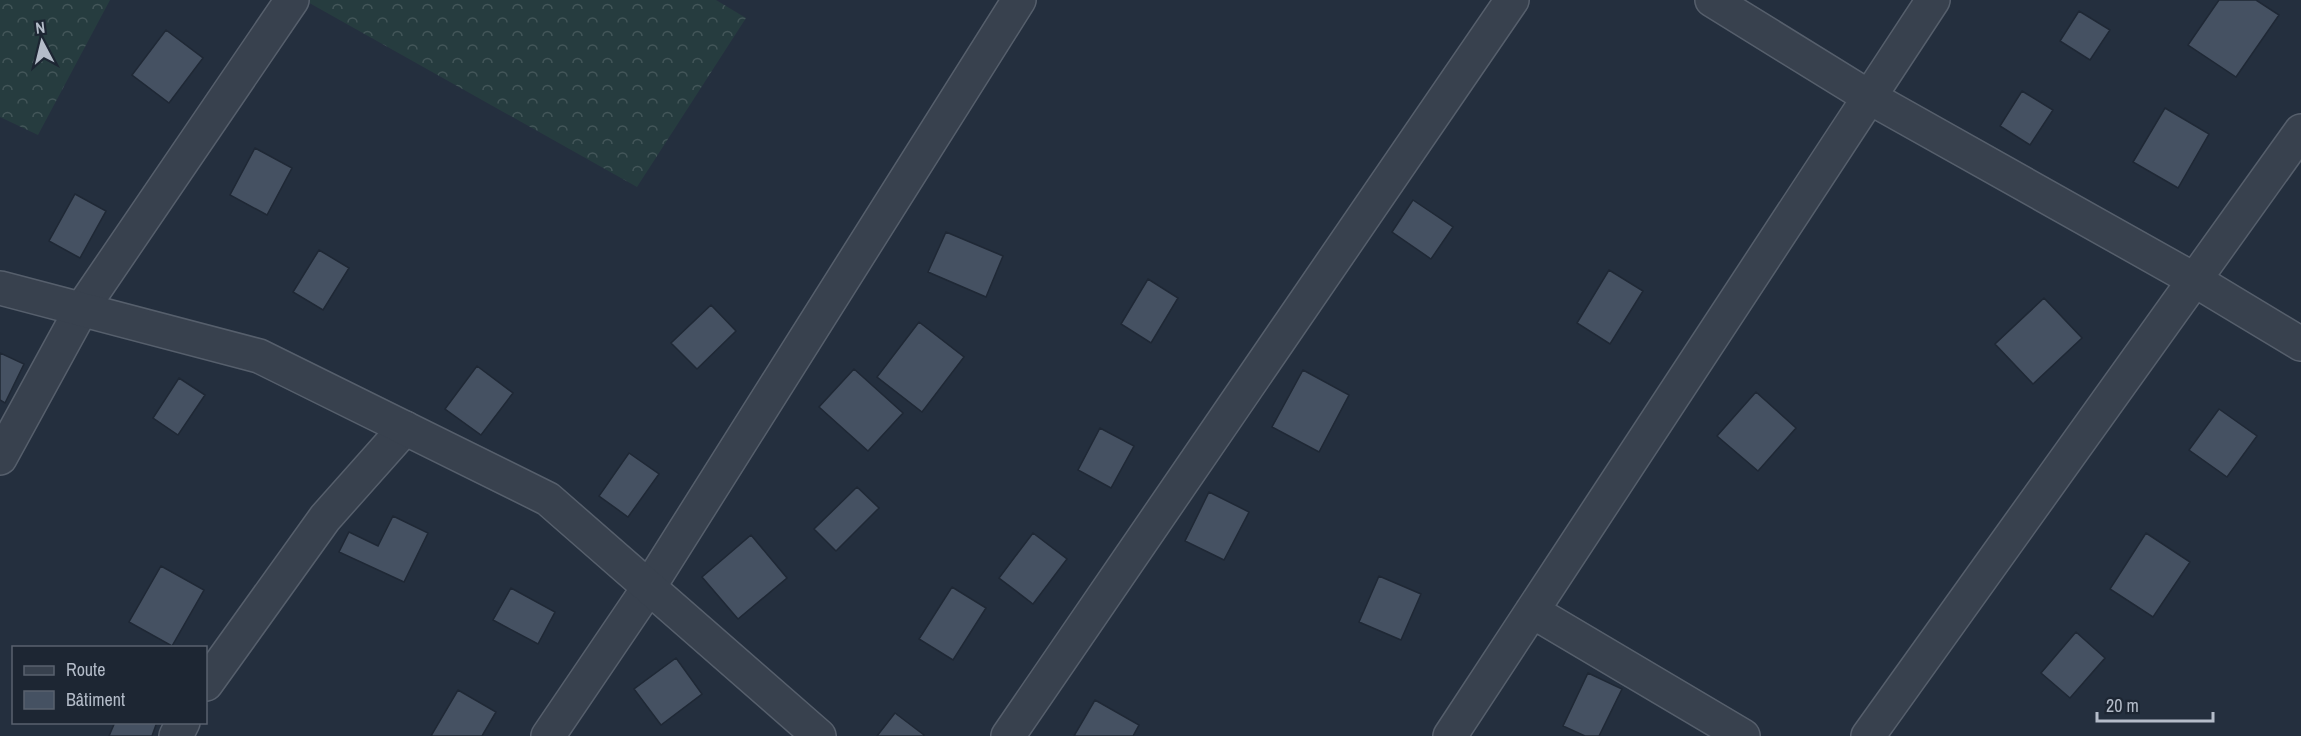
<svg xmlns="http://www.w3.org/2000/svg" width="2301" height="736" viewBox="0 0 2301 736" font-family="'Archivo Narrow',sans-serif">
	<style>
		.forest { fill: url(#forest-crowns) }
		.building { fill: #455162; stroke: #1f2835; stroke-width: 1.5 }
		.lines { fill: none; stroke-linecap: round; stroke-linejoin: round }
		.minor-casing { stroke: #565f6c; stroke-width: 36 }
		.tertiary-casing { stroke: #565f6c; stroke-width: 36 }
		.minor { stroke: #38414e; stroke-width: 33 }
		.tertiary { stroke: #38414e; stroke-width: 33 }
	</style>
	<defs>
		<pattern id="forest-crowns" width="20" height="18" patternUnits="userSpaceOnUse" patternTransform="scale(1.5)"><rect width="20" height="18" fill="#263c3f"/><path d="M2 6a3 3 0 1 1 6 0M12 15a3 3 0 1 1 6 0" fill="none" stroke="#435659"/></pattern>
	</defs>
	<rect width="100%" height="100%" fill="#242f3e"/>
	<path class="forest" d="M0,0H110L38,135L0,117Z
		M304,0H716L746,18L637,187Z"/>
	<path class="building" d="M2219,0H2256L2279,15L2236,77L2188,45Z
		M2079,11L2110,30L2090,60L2060,41Z
		M166,30L203,58L169,103L132,75Z
		M2022,91L2053,110L2030,145L2000,126Z
		M2165,108L2209,134L2178,188L2133,162Z
		M255,148L292,168L267,215L230,195Z
		M75,194L106,211L80,258L49,241Z
		M1413,200L1453,227L1431,259L1392,232Z
		M946,232L1003,256L986,297L928,272Z
		M319,250L349,268L323,310L293,292Z
		M1609,270L1643,291L1610,344L1577,323Z
		M1148,279L1178,298L1151,343L1121,324Z
		M2044,298L2082,338L2033,384L1995,344Z
		M711,305L736,331L697,369L671,343Z
		M919,322L964,357L922,412L877,377Z
		M0,353L24,364L5,403L0,400Z
		M477,366L513,393L481,435L445,409Z
		M854,369L903,413L868,451L819,407Z
		M1303,370L1349,395L1319,452L1272,427Z
		M179,378L205,395L178,435L153,418Z
		M1756,392L1796,428L1758,471L1717,436Z
		M2219,409L2257,436L2227,477L2189,450Z
		M1100,428L1134,446L1111,488L1078,470Z
		M629,453L659,474L628,517L599,496Z
		M857,487L879,508L836,551L814,529Z
		M1209,492L1249,512L1224,560L1185,541Z
		M393,516L428,533L404,582L339,552L349,532L378,546Z
		M1033,533L1067,559L1033,604L999,578Z
		M2146,533L2190,562L2153,617L2110,589Z
		M751,535L787,578L738,619L702,577Z
		M161,566L204,590L172,646L129,622Z
		M1379,576L1421,594L1401,640L1359,622Z
		M952,587L986,608L953,660L919,639Z
		M511,588L555,612L538,644L493,620Z
		M2076,632L2105,658L2070,698L2041,673Z
		M676,658L702,694L661,725L634,689Z
		M1588,673L1622,689L1599,736H1585L1563,726Z
		M458,690L496,712L482,736H431Z
		M1095,700L1139,725L1133,736H1074Z
		M895,713L924,735L923,736H877Z
		M115,722H157L152,736H109Z"/>
	<g class="lines">
		<g class="minor-casing">
			<path id="minor" d="M1712,0L1869,97L2193,279L2301,344
				M0,458L81,310L292,0
				M1532,611L1743,736
				M206,684L325,518L405,428
				M176,736L183,722
				M548,736L649,587L1019,0
				M1008,736L1512,0
				M1450,736L1933,0
				M1868,736L2301,131"/>
		</g>
		<g class="tertiary-casing">
			<path id="tertiary" d="M0,288L259,356L548,499L819,736"/>
		</g>
		<use href="#minor" class="minor"/>
		<use href="#tertiary" class="tertiary"/>
	</g>
	<rect x="12" y="646" width="195" height="78" fill="#1d2633" stroke="#59626f" stroke-width="1.5"/>
	<rect x="24" y="666" width="30" height="9" fill="#38414e" stroke="#59626f" stroke-width="1.5"/>
	<text x="66" y="676" font-size="18" fill="#b4bcc9">Route</text>
	<rect x="24" y="691" width="30" height="18" fill="#455162" stroke="#59626f" stroke-width="1.5"/>
	<text x="66" y="706" font-size="18" fill="#b4bcc9">Bâtiment</text>
	<g transform="translate(42 42) rotate(353)" stroke="#1d2633" stroke-width="4.5" paint-order="stroke">
	<path d="M0-4.5L10 22L0 15L-10 22Z" fill="#b4bcc9"/>
	<text y="-9" font-size="16" font-weight="bold" text-anchor="middle" fill="#b4bcc9">N</text>
	</g>
	<path d="M2097 712v9h116v-9" fill="none" stroke="#b4bcc9" stroke-width="3"/>
	<text x="2106" y="712" font-size="18" fill="#b4bcc9" stroke="#1d2633" stroke-width="4.5" paint-order="stroke">20 m</text>
</svg>
